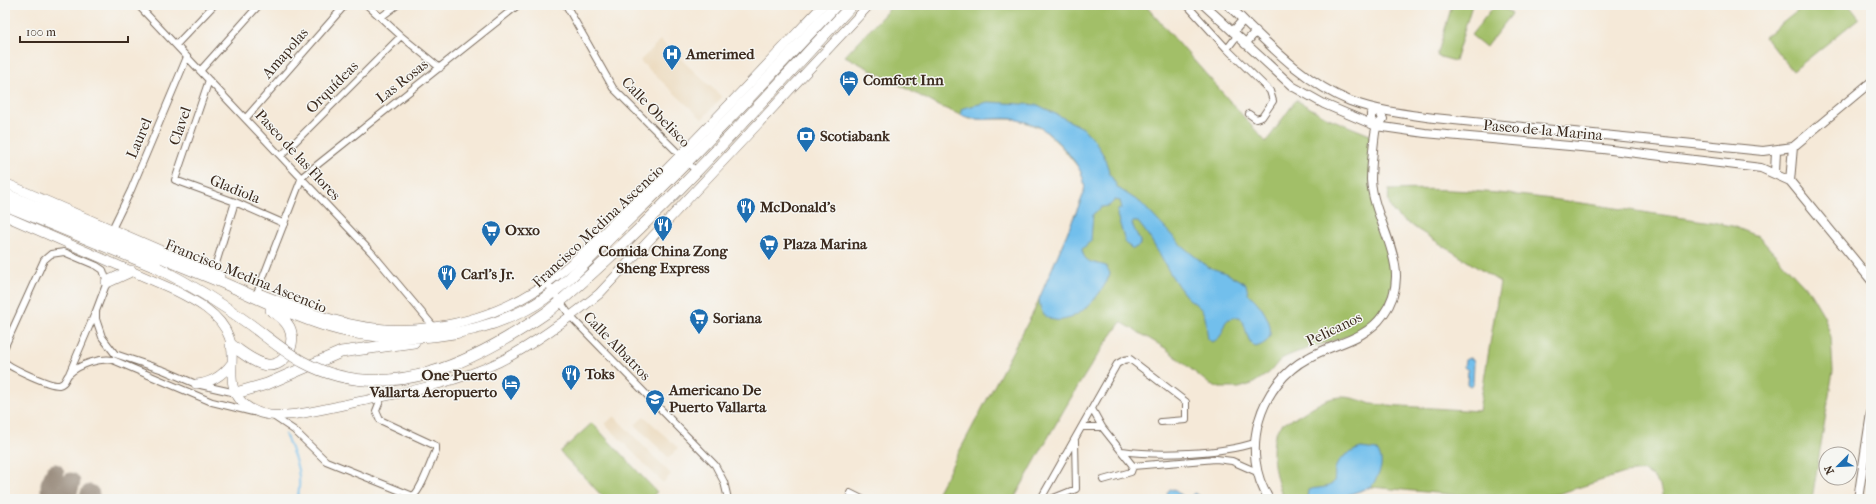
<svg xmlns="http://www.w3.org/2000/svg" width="1876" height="504" viewBox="0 0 1876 504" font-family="'IM FELL French Canon',serif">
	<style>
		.built { fill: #ebd8ba }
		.green { fill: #a2bf67; stroke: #6e7442 }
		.water { fill: #72bfec; stroke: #567485 }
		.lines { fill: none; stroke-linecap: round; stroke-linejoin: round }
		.stream { stroke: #72bfec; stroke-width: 2 }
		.taxiway { stroke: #988a7b; stroke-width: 19 }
		.pedestrian-casing { stroke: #7c6d5f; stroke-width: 6 }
		.minor-casing { stroke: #7c6d5f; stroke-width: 8 }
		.tertiary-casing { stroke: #7c6d5f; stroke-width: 10 }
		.secondary-casing { stroke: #7c6d5f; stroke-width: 10 }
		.trunk-casing { stroke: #7c6d5f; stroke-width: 12 }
		.pedestrian { stroke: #fff; stroke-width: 5 }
		.minor { stroke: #fff; stroke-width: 6 }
		.tertiary { stroke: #fff; stroke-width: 8 }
		.secondary { stroke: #fff; stroke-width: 9 }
		.trunk { stroke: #fff; stroke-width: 11 }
		.trunk-bridge-casing { stroke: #7c6d5f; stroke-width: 12; stroke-linecap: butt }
		.trunk-bridge { stroke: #fff; stroke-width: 11 }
		.labels { text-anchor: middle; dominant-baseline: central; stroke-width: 3; stroke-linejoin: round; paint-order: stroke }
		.street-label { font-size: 15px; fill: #3b2a1e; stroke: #f6f6f2 }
		.poi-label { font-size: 15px; font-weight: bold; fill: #3b2a1e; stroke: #f6f6f2; text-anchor: start }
	</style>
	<rect width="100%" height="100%" fill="#f6f6f2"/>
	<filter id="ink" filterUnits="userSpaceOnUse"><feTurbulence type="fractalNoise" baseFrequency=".025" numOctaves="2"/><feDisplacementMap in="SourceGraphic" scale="8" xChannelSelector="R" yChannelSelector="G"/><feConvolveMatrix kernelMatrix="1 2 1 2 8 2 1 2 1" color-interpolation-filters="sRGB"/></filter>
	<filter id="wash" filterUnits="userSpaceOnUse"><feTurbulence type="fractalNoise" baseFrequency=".012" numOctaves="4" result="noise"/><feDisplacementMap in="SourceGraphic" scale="16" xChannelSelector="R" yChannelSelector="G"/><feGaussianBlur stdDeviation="0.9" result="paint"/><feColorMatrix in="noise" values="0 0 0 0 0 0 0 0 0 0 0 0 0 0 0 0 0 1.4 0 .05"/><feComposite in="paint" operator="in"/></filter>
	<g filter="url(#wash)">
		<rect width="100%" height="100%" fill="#f5e9d8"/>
		<path class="built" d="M660,40L722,97L702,119L640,61Z
			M614,416L671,474L663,483L605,424Z
			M644,416L678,448L669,458L635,425Z"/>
		<path class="green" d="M893,5H1145L1266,142L1296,100L1326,117L1370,135L1371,186L1393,261V285L1386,309L1373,325L1354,334L1294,353L1281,359L1269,373L1252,384L1239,388H1220L1208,383L1165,348L1121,322C1080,377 1048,438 1014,499H934L1034,311L1080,203L1084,193L1085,182L1079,168L1061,146L1043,129L1017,119H970L939,106L845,56Z
			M1452,5H1472L1455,61L1437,56Z
			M1495,5H1501L1512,14L1486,47L1471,35Z
			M1805,5H1849L1859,18L1793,71L1765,37Z
			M1389,190C1495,185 1606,208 1712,222L1732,226L1758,236L1810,292L1824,316L1831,337L1833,371L1812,499H1663L1660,486L1653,477L1642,471L1625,473L1558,494L1527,497L1457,495L1371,487L1336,499H1285C1275,484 1266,440 1281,425C1286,420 1294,419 1300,415C1328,397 1338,391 1371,404L1479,411L1500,282L1398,217C1390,209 1387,202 1389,190Z
			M592,423L657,492L649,499H605L560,452Z"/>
		<path class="water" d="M988,102L1038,105L1083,128L1095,141L1104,156L1110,174L1118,188L1141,203L1182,246L1208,267L1226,273L1246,284C1247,287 1247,290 1248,293C1249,296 1253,297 1255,300C1268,314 1282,341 1255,347C1244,338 1248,327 1240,317C1215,317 1231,335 1212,342L1208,339C1206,331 1207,321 1204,314C1200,305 1191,302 1185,295C1166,272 1157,244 1138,222H1133L1132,224L1140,241V245L1133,249L1126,244L1117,215L1118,210L1122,208L1120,201L1115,200L1109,206L1102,207L1093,214L1091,241L1082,249C1084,264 1094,262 1106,266L1110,273C1104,294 1072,330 1048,318C1041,314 1040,307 1039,299L1080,203C1083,196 1086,189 1084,182C1082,165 1057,140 1044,130C1038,125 1026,122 1018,120C999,115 980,124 961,115V110L963,108Z
			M1469,358L1473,359L1474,363L1473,384L1470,386L1467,384L1468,370L1464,367L1465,360Z
			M1361,448L1377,450C1386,464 1379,475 1371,487L1336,499H1307L1308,490C1315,487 1326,489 1332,484C1336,480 1334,474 1335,469C1338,458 1351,451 1361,448Z
			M1170,489C1178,490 1180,497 1188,499L1194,493L1200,496L1198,499H1169L1167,493Z"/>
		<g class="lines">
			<path class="stream" d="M285,434C294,456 304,475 297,499"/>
			<path class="taxiway" d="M55,473L50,484V490L62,499
				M66,499L71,482
				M88,499L90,494"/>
		</g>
	</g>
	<g filter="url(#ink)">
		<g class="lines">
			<g class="pedestrian-casing">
				<path id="pedestrian" d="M1720,5H1726"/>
			</g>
			<g class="minor-casing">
				<path id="minor" d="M138,5L372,253L434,327
					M367,5L401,36L440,68
					M566,5L613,88L696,171
					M1187,5L1227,49
					M381,17L397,5
					M1237,36L1227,49L1270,91L1273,101L1262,117L1256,119L1249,114
					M176,45L214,5
					M200,71L259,5
					M209,80L175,180L235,202L285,224
					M246,118L345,5
					M281,156L401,36
					M112,229L131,190L187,57
					M213,273L235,202
					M547,283L571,317L715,465L724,482L728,499
					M257,293L302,177L518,5
					M5,346L44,260L51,254L64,252L97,266L103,270L107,282L96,311V319L102,337L115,354L163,370L196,384L236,393
					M5,362C11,368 50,386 59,385C66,384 65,378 69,374C80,364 99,358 113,360L212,402L253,412
					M69,374L95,313
					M1092,409L1102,427L1133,466L1131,472L1103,480
					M273,416L294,430L326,461L413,496C421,491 431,461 436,450V446L380,420L376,411L382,396
					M1083,427H1102
					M1122,451C1157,456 1221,454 1254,443
					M1133,466L1216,459L1232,461L1257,472
					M850,493L862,499
					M1045,499L1043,495L1117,364L1124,360L1130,359L1186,402V420L1161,422
					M1051,499L1076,489L1075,441"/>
			</g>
			<g class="tertiary-casing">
				<path id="tertiary" d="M1204,5L1292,86L1324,104L1376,126L1425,133L1603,149L1761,168L1790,181L1871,280
					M1228,5C1265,40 1302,82 1350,101C1377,111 1405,114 1434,118L1763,151L1793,147L1871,82
					M1233,32L1243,20
					M1245,44L1256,31
					M1775,173L1776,150
					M1790,181L1793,147
					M1269,499C1239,452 1259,384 1308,358C1333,343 1365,341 1383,315C1417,269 1374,227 1371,180C1371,173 1374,130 1377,126C1379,123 1381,123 1383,119L1379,110L1371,114V120L1376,126
					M1858,499L1871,413"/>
			</g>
			<g class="secondary-casing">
				<path id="secondary" d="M5,183L220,276
					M5,216L170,288C192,299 220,312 229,337C238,359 223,385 243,403C251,410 259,414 270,415C294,417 324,409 348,404C399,393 451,385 499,362C535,344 568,319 599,294L869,5
					M258,293C318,316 368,337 434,327C470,322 507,309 538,289C572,267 606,231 634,202C699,138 761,71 823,5
					M196,384C211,383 222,376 231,364"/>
			</g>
			<g class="trunk-casing">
				<path id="trunk" d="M5,194C77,224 149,252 221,282C261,299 299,319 341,330C402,344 469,338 525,310C563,291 592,255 622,226C696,155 766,80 836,5
					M5,205L158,268
					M107,282L131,271
					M549,311C659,218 754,110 852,5
					M231,345C242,352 254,363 267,365C286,367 297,343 289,327C285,319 278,315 271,310
					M236,393L267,384L341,352L414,342"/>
			</g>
			<use href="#pedestrian" class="pedestrian"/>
			<use href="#minor" class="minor"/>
			<use href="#tertiary" class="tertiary"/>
			<use href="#secondary" class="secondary"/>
			<use href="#trunk" class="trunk"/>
			<g class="trunk-bridge-casing">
				<path id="trunk-bridge" d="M158,268C189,284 219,302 248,323C266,336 283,351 303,362C388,408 478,360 549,311"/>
			</g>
			<use href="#trunk-bridge" class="trunk-bridge"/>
		</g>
	</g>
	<defs>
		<g id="hospital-pin" transform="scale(1)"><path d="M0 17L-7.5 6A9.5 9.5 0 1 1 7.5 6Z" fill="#1f6fb2" stroke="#f6f6f2"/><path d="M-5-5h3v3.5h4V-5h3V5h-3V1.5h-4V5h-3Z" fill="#fff"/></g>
		<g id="hotel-pin" transform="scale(1)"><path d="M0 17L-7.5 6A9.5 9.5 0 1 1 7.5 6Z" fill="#1f6fb2" stroke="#f6f6f2"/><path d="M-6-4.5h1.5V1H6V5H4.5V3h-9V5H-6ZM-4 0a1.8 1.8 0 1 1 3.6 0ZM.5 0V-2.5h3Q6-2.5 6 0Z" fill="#fff"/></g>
		<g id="bank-pin" transform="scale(1)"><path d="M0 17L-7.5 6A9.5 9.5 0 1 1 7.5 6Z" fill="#1f6fb2" stroke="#f6f6f2"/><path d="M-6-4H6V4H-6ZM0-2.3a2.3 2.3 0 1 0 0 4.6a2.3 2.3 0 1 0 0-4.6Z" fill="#fff"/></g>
		<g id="restaurant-pin" transform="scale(1)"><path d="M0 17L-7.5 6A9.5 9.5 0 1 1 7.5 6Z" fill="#1f6fb2" stroke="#f6f6f2"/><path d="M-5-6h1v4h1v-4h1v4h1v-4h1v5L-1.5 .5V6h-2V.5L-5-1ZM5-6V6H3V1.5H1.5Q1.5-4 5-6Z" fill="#fff"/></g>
		<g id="supermarket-pin" transform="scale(1)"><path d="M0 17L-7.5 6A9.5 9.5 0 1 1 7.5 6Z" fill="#1f6fb2" stroke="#f6f6f2"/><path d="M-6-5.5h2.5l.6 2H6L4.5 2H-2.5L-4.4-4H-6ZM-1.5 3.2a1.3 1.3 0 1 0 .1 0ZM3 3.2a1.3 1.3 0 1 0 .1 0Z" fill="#fff"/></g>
		<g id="school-pin" transform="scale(1)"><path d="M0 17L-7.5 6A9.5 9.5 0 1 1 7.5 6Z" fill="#1f6fb2" stroke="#f6f6f2"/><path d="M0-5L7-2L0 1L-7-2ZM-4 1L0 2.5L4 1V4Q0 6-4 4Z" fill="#fff"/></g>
	</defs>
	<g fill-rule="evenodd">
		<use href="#hospital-pin" x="672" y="54"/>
		<use href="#hotel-pin" x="849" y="80"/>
		<use href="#bank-pin" x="806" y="136"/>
		<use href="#restaurant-pin" x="746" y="207"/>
		<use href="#restaurant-pin" x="663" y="225"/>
		<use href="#supermarket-pin" x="491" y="230"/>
		<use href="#supermarket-pin" x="769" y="244"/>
		<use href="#restaurant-pin" x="447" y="274"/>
		<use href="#supermarket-pin" x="699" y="318"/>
		<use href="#restaurant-pin" x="571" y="374"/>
		<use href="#hotel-pin" x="511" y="384"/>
		<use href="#school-pin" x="655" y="399"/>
	</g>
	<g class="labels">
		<g class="street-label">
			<text transform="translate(285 53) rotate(-49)">Amapolas</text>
			<text transform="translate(402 81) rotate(-38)">Las Rosas</text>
			<text transform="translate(332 87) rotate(-45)">Orquídeas</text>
			<text transform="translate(656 112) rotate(46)">Calle Obelisco</text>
			<text transform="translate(180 126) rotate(-71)">Clavel</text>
			<text transform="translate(1543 130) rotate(5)">Paseo de la Marina</text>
			<text transform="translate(139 138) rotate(-67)">Laurel</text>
			<text transform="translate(298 155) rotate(47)">Paseo de las Flores</text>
			<text transform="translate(235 189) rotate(22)">Gladiola</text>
			<text transform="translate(598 226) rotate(-43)">Francisco Medina Ascencio</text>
			<text transform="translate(246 276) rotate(22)">Francisco Medina Ascencio</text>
			<text transform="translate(1334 329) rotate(-26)">Pelicanos</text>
			<text transform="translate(617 346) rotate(46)">Calle Albatros</text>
		</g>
		<g class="poi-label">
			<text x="686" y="54">Amerimed</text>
			<text x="863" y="80">Comfort Inn</text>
			<text x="820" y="136">Scotiabank</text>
			<text x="760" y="207">McDonald's</text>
			<text x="505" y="230">Oxxo</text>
			<text x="783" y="244">Plaza Marina</text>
			<text x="663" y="251" text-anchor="middle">Comida China Zong<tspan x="663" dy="17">Sheng Express</tspan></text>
			<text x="461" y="274">Carl's Jr.</text>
			<text x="713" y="318">Soriana</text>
			<text x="585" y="374">Toks</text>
			<text x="497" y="375" text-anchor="end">One Puerto<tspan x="497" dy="17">Vallarta Aeropuerto</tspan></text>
			<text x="669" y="390">Americano De<tspan x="669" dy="17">Puerto Vallarta</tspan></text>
		</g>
	</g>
	<rect width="1876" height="504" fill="none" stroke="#f6f6f2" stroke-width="20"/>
	<g transform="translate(1838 466) rotate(246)"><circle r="19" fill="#f6f6f2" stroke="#aba49d"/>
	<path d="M0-3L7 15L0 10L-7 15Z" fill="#1f6fb2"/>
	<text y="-6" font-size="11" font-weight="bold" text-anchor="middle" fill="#3b2a1e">N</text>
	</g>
	<path d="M20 36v6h108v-6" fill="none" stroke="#3b2a1e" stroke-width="2"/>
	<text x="26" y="36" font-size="12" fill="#3b2a1e" stroke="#f6f6f2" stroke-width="3" paint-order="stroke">100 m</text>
</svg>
